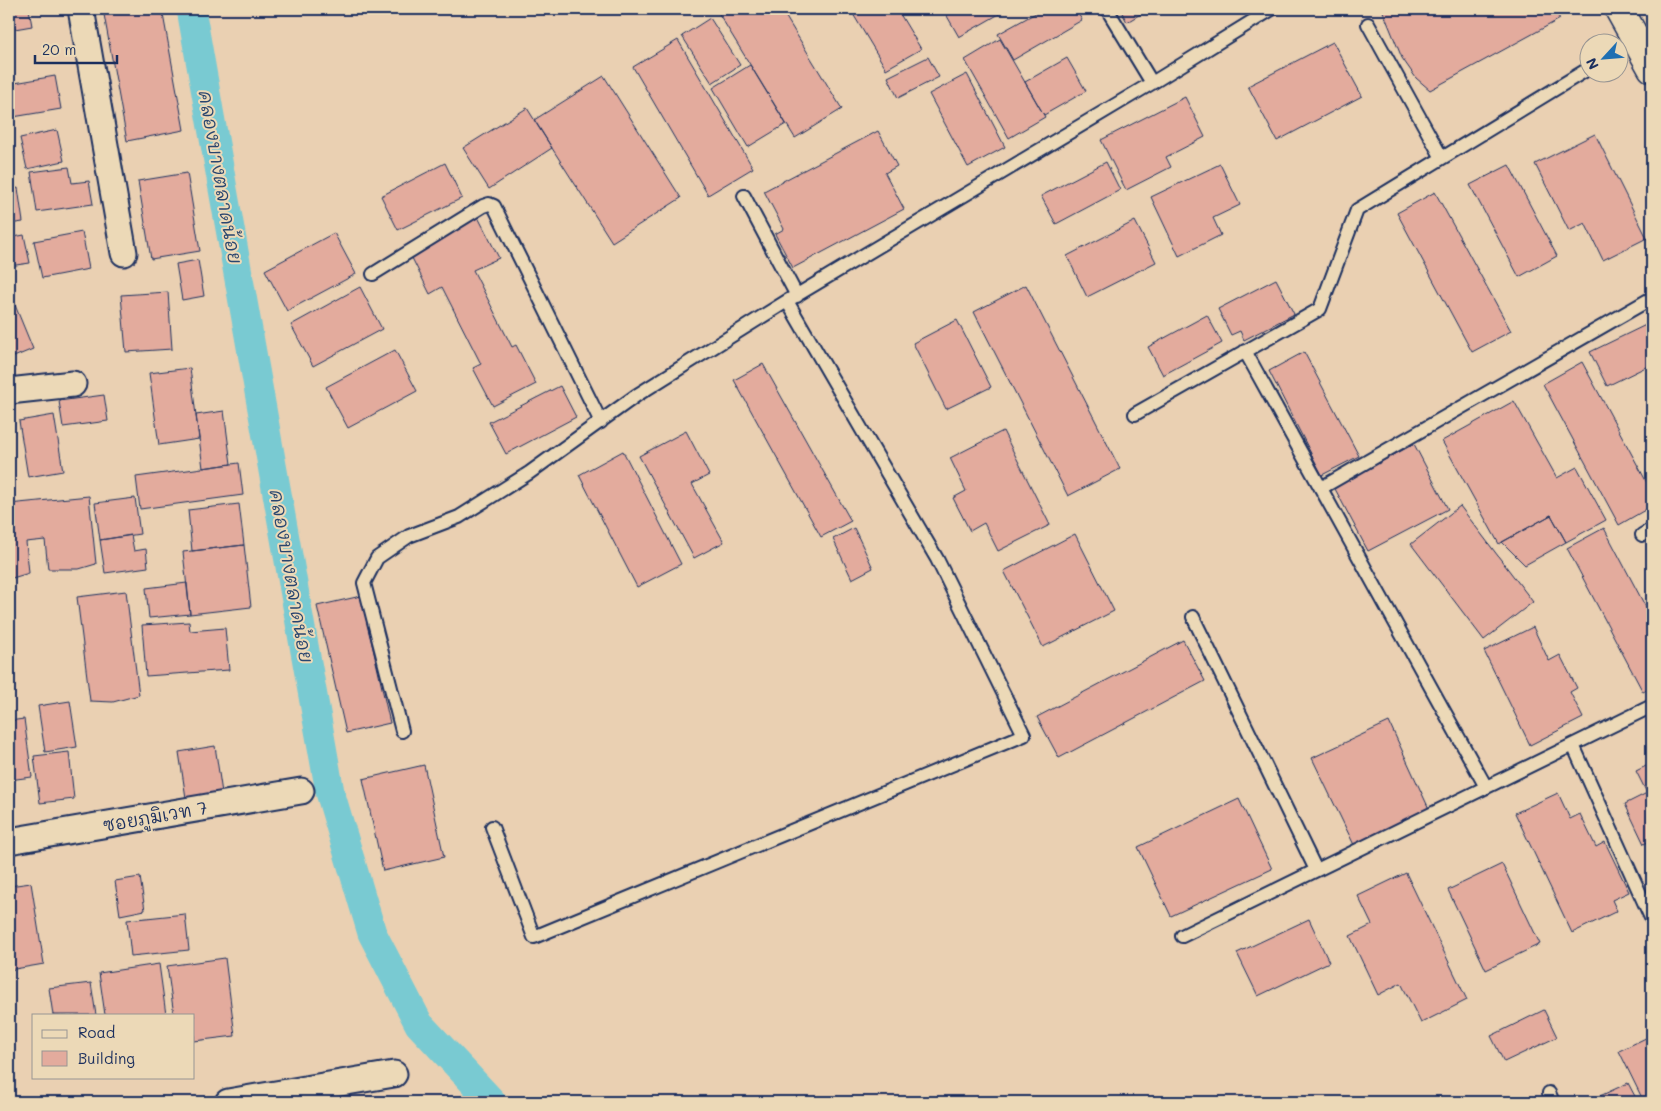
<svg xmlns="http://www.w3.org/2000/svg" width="1661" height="1111" viewBox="0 0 1661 1111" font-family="Mali,'Playpen Sans Thai',sans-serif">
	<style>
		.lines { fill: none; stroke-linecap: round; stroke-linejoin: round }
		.canal { stroke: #79cad2; stroke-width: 29 }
		.building { fill: #e3ab9d; stroke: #1b2f5e }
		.service-casing { stroke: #1b2f5e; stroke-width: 16 }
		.minor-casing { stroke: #1b2f5e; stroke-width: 29 }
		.tertiary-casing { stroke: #1b2f5e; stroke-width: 31 }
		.service { stroke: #ecd9b7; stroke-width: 12 }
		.minor { stroke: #ecd9b7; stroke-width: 25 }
		.tertiary { stroke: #ecd9b7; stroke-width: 28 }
		.labels { text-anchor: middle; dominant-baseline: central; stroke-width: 4; stroke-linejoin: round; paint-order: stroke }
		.street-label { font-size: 18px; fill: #1b2f5e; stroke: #ecd9b7 }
		.water-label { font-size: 19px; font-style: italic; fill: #29466f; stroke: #ecd9b7 }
	</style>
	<rect width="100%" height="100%" fill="#ead0b2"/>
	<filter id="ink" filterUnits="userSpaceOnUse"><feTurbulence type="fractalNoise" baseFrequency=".02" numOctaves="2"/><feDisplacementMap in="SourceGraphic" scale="10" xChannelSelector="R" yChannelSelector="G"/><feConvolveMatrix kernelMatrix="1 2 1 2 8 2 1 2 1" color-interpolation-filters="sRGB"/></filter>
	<g filter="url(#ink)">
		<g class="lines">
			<path class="canal" d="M191,9L330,792L372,933L419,1024L492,1102"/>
		</g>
		<path class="building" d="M9,9H29L32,26L9,30Z
			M103,9H162L184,130L127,141Z
			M716,9H781L842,109L795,138Z
			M850,9H897L921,49L886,69Z
			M943,9H1008L959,37Z
			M1043,9H1075L1082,20L1013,60L998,34Z
			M1120,9H1149L1127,22Z
			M1382,9H1554L1560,19L1430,90L1416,78L1402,58Z
			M710,18L740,65L712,83L682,36Z
			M1000,39L1045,117L1009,138L965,60Z
			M678,40L753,168L708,195L633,67Z
			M1333,42L1362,96L1277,141L1248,86Z
			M928,57L939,77L898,98L888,77Z
			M1067,58L1086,91L1044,115L1025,82Z
			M750,65L786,124L748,147L713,88Z
			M967,74L1005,147L968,167L929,94Z
			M55,76L61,109L13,117L9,84Z
			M604,76L681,198L612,242L534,120Z
			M1185,97L1205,137L1166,157L1171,167L1126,190L1101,140Z
			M527,108L552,148L489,189L463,148Z
			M57,130L64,161L27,169L20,138Z
			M878,131L897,166L885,173L904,209L793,268L775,234L784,229L764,191Z
			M1595,134L1647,238L1603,260L1585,223L1569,231L1535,164Z
			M1106,162L1120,190L1056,224L1041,196Z
			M445,163L462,198L398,230L381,196Z
			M1220,164L1240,205L1213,218L1221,235L1179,256L1151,197Z
			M1509,165L1557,256L1519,277L1470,185Z
			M69,167L72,183L89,181L93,204L37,212L31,172Z
			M187,173L200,251L151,259L138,181Z
			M18,188L23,222L9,224V190Z
			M1435,192L1511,331L1472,352L1397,213Z
			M478,217L499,258L473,270L512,347L516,345L536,384L493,406L473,368L481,364L442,287L430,294L409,252Z
			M1135,221L1156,262L1087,297L1067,256Z
			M82,232L89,269L42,278L34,241Z
			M334,233L356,274L287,311L265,270Z
			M24,235L30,263L9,266V238Z
			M198,260L204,296L182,300L176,264Z
			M1276,279L1294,314L1244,340L1240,331L1231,335L1218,309Z
			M1026,285L1120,469L1068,496L974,312Z
			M360,287L382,329L313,366L291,325Z
			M168,292L172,349L126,352L121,295Z
			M10,293L33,349L9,359V294Z
			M1207,315L1222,343L1163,375L1148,347Z
			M957,320L991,387L946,409L913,343Z
			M1652,322V364L1607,386L1590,352Z
			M395,350L417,391L348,428L326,387Z
			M1304,352L1359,456L1322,475L1269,371Z
			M1582,362L1652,492V506L1619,525L1543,384Z
			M763,364L851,521L821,537L734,380Z
			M190,368L199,439L159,445L149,373Z
			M560,386L576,417L506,454L489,422Z
			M104,395L108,421L63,427L59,401Z
			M1514,401L1557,478L1577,467L1606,520L1566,542L1551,515L1499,544L1442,441Z
			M224,411L231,464L203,468L196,415Z
			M54,415L63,471L28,477L19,421Z
			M686,431L709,475L692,484L724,542L694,558L639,456Z
			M1003,431L1050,525L998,551L984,523L970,531L953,498L966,491L950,458Z
			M1414,444L1448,509L1368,551L1334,487Z
			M623,451L681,564L637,587L579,475Z
			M239,463L243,495L140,509L136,477Z
			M89,496L96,564L79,569H48L45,540L26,542L29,573L9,579V504Z
			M135,498L140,534L100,540L95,503Z
			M239,504L244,545L192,551L188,510Z
			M1460,506L1533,602L1484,640L1411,544Z
			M1551,515L1566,542L1525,565L1502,542Z
			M854,528L873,568L852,579L833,539Z
			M1604,528L1652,619V687L1643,692L1567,548Z
			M1075,534L1114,611L1043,647L1004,571Z
			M131,535L134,551L146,549L148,567L105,573L100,540Z
			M244,545L251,607L190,614L183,552Z
			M187,583L190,614L149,618L146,588Z
			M126,591L139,695L113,702L90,701L77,597Z
			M361,596L390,723L346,733L317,606Z
			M189,622L190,631L225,628L229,670L146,676L142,625Z
			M1533,627L1549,661L1560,655L1577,688L1570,692L1583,718L1530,745L1484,651Z
			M1183,640L1205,681L1059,758L1037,717Z
			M70,701L77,747L45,752L38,706Z
			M24,719L32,777L9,780V721Z
			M1389,722L1430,811L1355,847L1312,758Z
			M215,746L222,793L186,798L179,752Z
			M69,752L74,799L40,803L34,756Z
			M1652,763V840L1644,844L1625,804L1647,793L1636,771Z
			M424,765L444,857L383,871L363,779Z
			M1558,793L1570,819L1580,814L1596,847L1605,842L1629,892L1612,900L1617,911L1572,933L1515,813Z
			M1239,799L1272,869L1171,916L1138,847Z
			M1502,864L1540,944L1486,970L1448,890Z
			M1406,873L1467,1000L1421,1023L1401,983L1378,995L1350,936L1372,925L1358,896Z
			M140,877L145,910L120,915L115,881Z
			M31,883L44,964L9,970V886Z
			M185,914L189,950L131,956L127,920Z
			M1309,919L1329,962L1258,996L1237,953Z
			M225,958L235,1036L194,1041V1015H174L167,966Z
			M159,964L166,1015H105L99,973Z
			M91,983L96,1015H53L49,988Z
			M1544,1010L1557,1037L1504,1062L1491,1036Z
			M1652,1035V1102H1644L1619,1051Z
			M1628,1083L1638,1102H1587Z"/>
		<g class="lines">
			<g class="service-casing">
				<path id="service" d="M1107,9L1152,83
					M1368,24L1442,158
					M1618,51L1637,40
					M744,196L797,296
					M373,274L483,206L489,204L494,206L601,422
					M1245,351L1486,787
					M1135,414L1320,309L1357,210L1588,69
					M1321,488L1652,298
					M1642,535L1652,529
					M1193,617L1316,870
					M402,731L364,583L377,558L409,536L459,517L529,473L637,395L787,301L1152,83L1272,9
					M1573,745L1652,920
					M492,827L534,937L1024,735L937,559L787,301
					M1182,936L1652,706
					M1549,1093L1553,1102"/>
			</g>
			<g class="minor-casing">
				<path id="minor" d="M81,9L124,253
					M9,391L73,384
					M9,841L301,791
					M228,1102L394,1074"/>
			</g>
			<g class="tertiary-casing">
				<path id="tertiary" d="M1619,9L1652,68"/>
			</g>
			<use href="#service" class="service"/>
			<use href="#minor" class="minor"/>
			<use href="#tertiary" class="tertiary"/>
		</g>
	</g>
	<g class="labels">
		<g class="street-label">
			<text transform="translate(155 816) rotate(-10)">ซอยภูมิเวท 7</text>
		</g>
		<g class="water-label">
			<text transform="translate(221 177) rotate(80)">คลองบางตลาดน้อย</text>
			<text transform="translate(292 576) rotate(80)">คลองบางตลาดน้อย</text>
		</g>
	</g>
	<rect width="1661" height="1111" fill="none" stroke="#ecd9b7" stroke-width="30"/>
	<rect x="15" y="15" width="1631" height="1081" fill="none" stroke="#1b2f5e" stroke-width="2" filter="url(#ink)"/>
	<rect x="32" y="1014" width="162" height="65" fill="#ecd9b7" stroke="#989593"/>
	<rect x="42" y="1030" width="25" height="8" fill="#ecd9b7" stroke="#989593"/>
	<text x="78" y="1038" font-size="15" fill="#1b2f5e">Road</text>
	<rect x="42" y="1051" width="25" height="15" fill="#e3ab9d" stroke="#989593"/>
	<text x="78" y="1064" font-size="15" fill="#1b2f5e">Building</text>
	<g transform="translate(1604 58) rotate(244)"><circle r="24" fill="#ecd9b7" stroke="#989593"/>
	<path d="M0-4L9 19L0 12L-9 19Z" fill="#1f6fb2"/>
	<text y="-8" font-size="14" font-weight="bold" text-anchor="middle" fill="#1b2f5e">N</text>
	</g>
	<path d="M35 55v8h82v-8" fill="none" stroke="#1b2f5e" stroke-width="2.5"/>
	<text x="42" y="55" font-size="15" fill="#1b2f5e" stroke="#ecd9b7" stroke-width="4" paint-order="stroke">20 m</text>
</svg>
